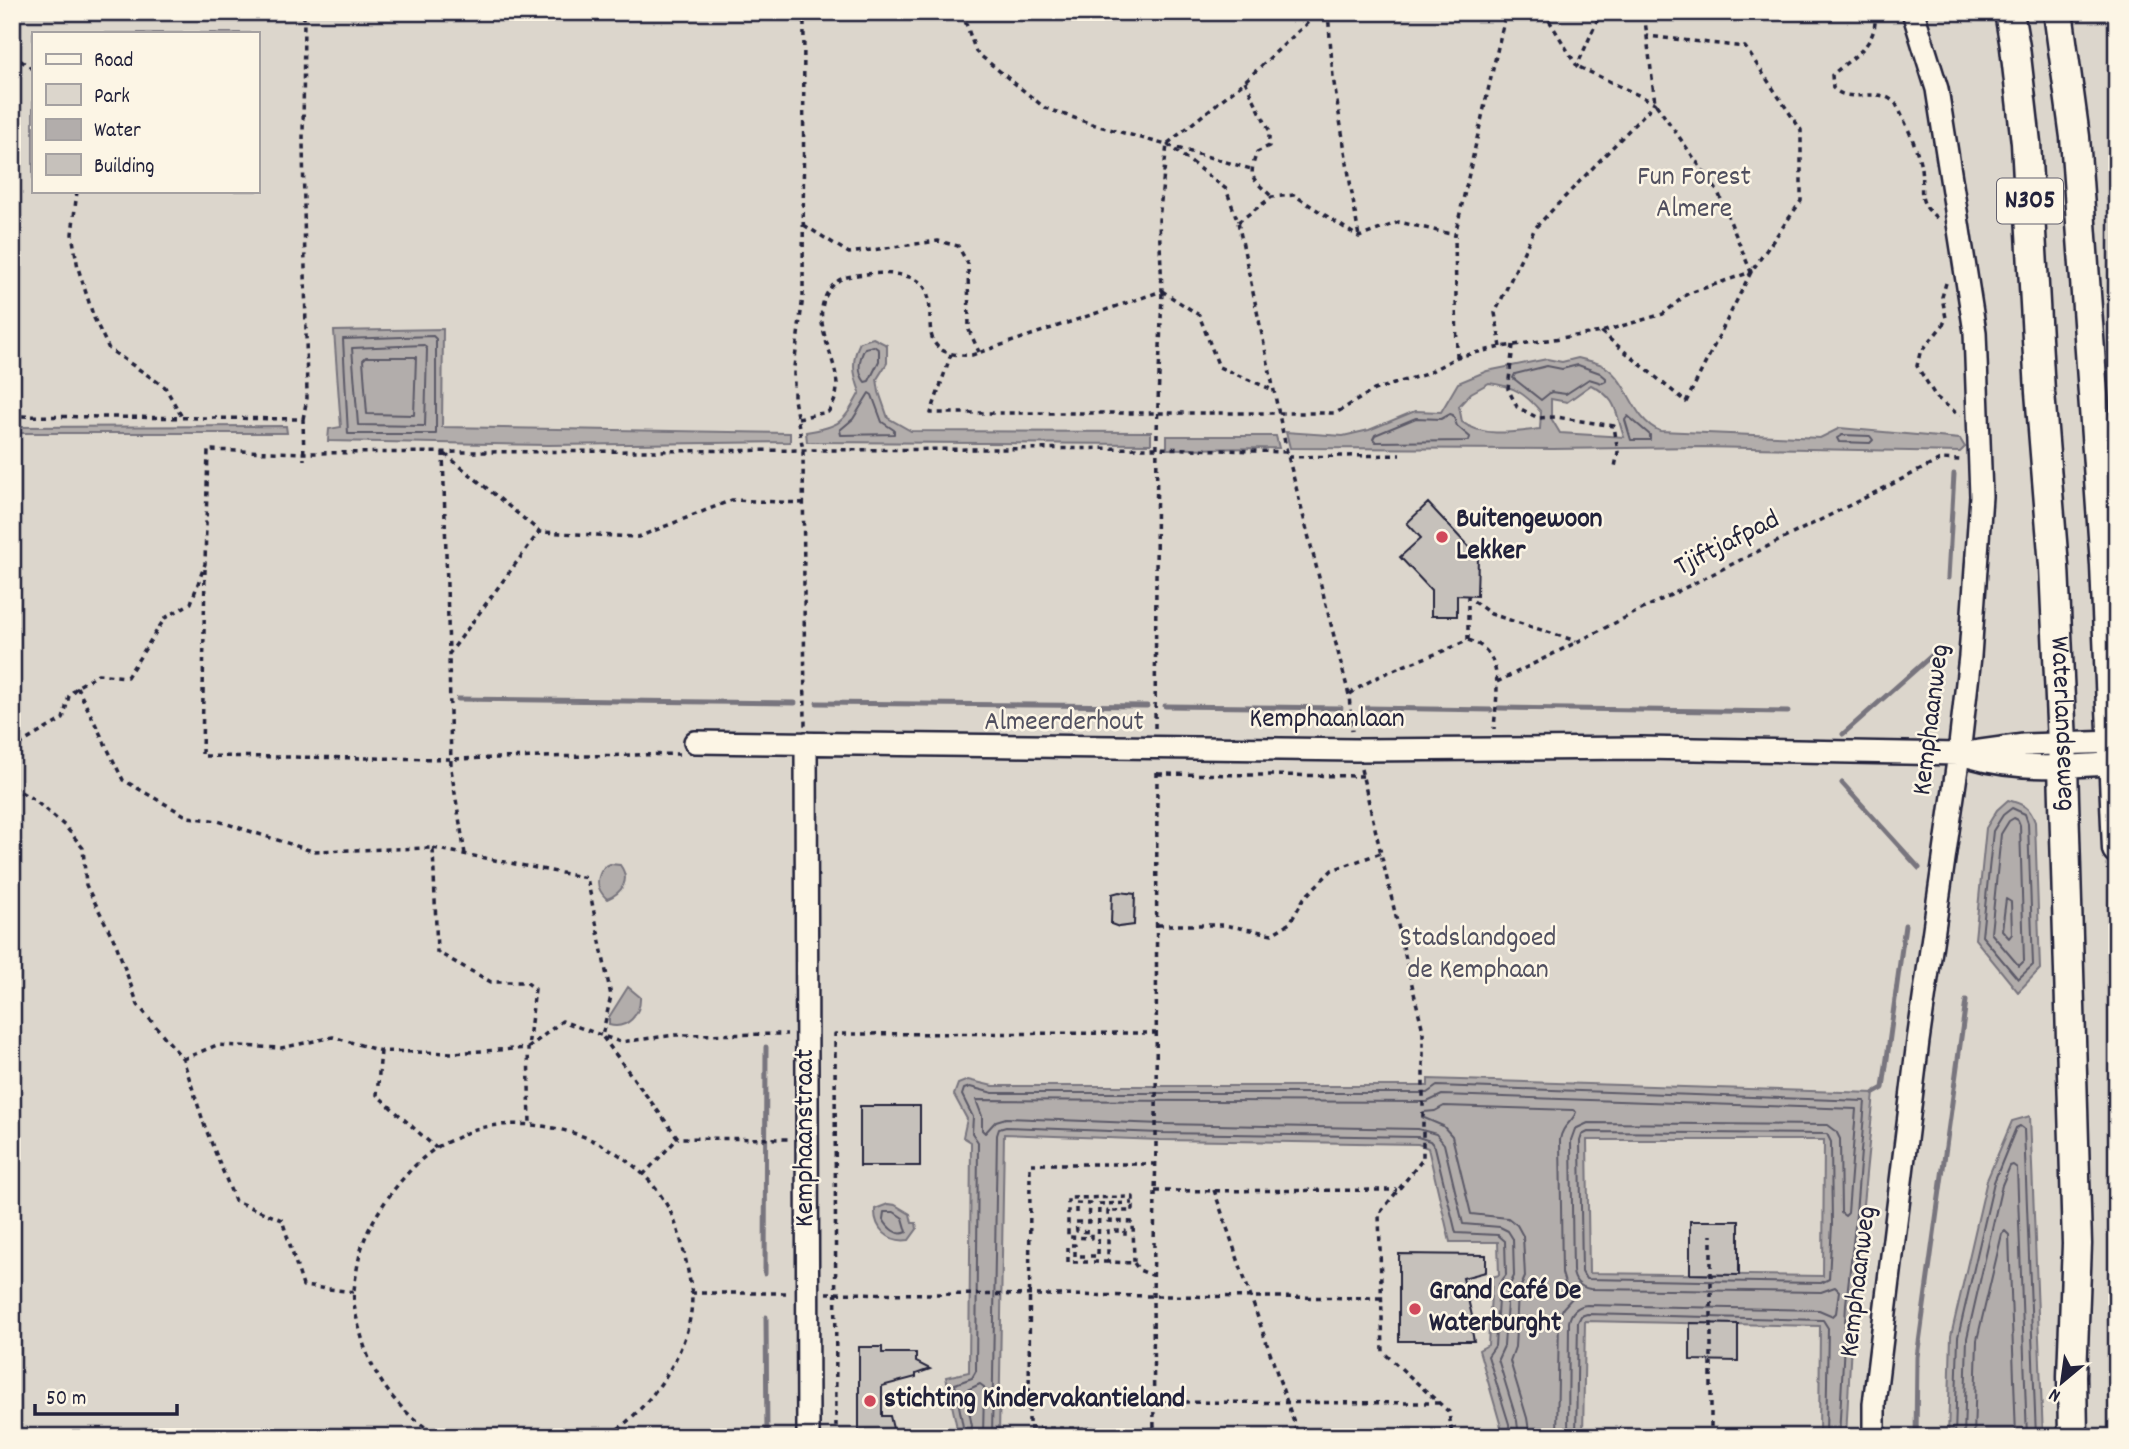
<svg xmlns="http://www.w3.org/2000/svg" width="2129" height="1449" viewBox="0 0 2129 1449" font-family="Dekko,sans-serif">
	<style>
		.green { fill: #dcd6cc; stroke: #7f7c84; stroke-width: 2; fill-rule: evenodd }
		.water { fill: #b2adab; stroke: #78757e; stroke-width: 2; fill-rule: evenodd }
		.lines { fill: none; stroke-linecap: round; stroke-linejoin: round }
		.shore { stroke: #5c5a68; stroke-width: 2 }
		.stream { stroke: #78757e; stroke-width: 5 }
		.building { fill: #c6c1bb; stroke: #22223b; stroke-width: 2 }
		.minor-casing { stroke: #22223b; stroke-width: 26 }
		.major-casing { stroke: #22223b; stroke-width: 33 }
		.path { stroke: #22223b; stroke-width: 3.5; stroke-dasharray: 5 5; stroke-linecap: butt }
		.minor { stroke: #fcf5e5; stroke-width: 21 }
		.major { stroke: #fcf5e5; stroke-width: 28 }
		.poi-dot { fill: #d1495b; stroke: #fcf5e5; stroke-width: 2.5 }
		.labels { text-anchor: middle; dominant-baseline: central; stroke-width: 5; stroke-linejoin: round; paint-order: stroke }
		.shield { fill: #fcf5e5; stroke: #63616e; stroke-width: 2 }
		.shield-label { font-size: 26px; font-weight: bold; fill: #22223b }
		.park-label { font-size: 28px; fill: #504f5f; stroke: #fcf5e5 }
		.poi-label { font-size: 28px; font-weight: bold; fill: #22223b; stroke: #fcf5e5; text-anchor: start }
		.street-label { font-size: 28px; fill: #22223b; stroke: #fcf5e5 }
	</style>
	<rect width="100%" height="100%" fill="#fcf5e5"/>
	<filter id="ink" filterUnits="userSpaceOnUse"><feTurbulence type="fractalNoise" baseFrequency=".0143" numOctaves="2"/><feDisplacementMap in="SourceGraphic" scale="14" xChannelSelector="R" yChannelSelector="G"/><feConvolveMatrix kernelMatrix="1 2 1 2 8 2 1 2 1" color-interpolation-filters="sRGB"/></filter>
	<g filter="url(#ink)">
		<path class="green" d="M12,12H2117V1437H228L12,1434ZM33,33H257V191H33Z"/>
		<path class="water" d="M443,329L442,427L790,433V442L548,445L328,441L329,429L341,427L334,331Z
			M873,338L887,345V363L877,379L879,392L888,418L911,431L1151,432V444L807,442L806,432C840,427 844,422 860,392C853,373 851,361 860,342Z
			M1578,358C1586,360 1597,362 1604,366C1631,383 1631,419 1660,431L1820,438L1840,428L1960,439L1965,447L1960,452L1702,447L1553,449L1290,448L1286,432L1343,436L1369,430L1415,411L1441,412L1458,383L1487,371L1547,359L1562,362ZM1489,383C1513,386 1525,393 1541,412L1540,429C1515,432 1483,438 1462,422L1459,406L1471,393ZM1591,385C1618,399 1615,411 1624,437L1560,433L1551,418V399L1567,402Z
			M286,426L287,433H12V427Z
			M1167,436H1276L1279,448L1167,449Z
			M2008,800C2023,804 2030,807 2035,822L2040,969L2018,992L1975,939L1986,828L1997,810Z
			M610,864L620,865C631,880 622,893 607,899C596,889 595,879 604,867Z
			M628,987L640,997C641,1014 627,1030 609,1025V1017Z
			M1428,1079L1874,1093L1853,1305L1846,1437H1819L1820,1326L1585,1321L1583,1437H1504L1479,1350L1488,1345L1492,1277L1499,1275L1498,1242H1450L1428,1148L1418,1144L1160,1140L1004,1134L999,1437H952L951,1430L957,1428L946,1377L969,1372L971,1142L963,1137L967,1119L954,1095L958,1084L968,1080L993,1086H1428ZM1587,1140H1824L1823,1276L1589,1273Z
			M2030,1116L2043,1437H1948L1951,1336L1987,1180L2012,1121Z
			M888,1204L895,1205L910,1214L912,1223H916L917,1229L909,1240C889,1243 874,1229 875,1209Z"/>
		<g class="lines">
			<path class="shore" d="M433,336L436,339V434H348L343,339Z
				M424,345L427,349L425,426L358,425L352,348Z
				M874,346L879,350V361L869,381L865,382C857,372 859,359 865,348Z
				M366,357H416L414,415L367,414L363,360Z
				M1578,365L1600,373L1606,378V381L1602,383L1589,379L1566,394L1551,392L1541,400L1513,378L1515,374L1547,366L1562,369Z
				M869,393L872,395L882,422L894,430V434L841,435L840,430L853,419Z
				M1450,414L1453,415L1457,426L1470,437L1469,441L1376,442L1373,439L1375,435L1416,418L1441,419Z
				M1628,416L1650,435V440H1631L1625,420Z
				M1842,435L1870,436L1873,440L1870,443L1839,442L1837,438Z
				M2012,808L2025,814L2028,823L2033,965L2018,979L1982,936L1993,831L2003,815Z
				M2014,818L2018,820L2020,825L2024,961L2019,966L1991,933L2001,834L2009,821Z
				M2006,899L2011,902L2012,934L2009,938L2002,930Z
				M1588,1132L1827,1134L1831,1142L1832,1224L1829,1279L1821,1283L1586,1279L1582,1272L1580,1141L1582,1135Z
				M884,1212H894L903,1218L907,1232C897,1237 888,1228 883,1219Z
				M958,1437L963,1427L955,1384L972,1378L976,1371L978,1142L972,1133L973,1117L962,1095L964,1089L970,1087L993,1093H1427L1437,1086L1865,1101L1855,1226L1846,1304L1839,1437
				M969,1437L972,1426L965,1391L980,1384L984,1387L983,1437
				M992,1437L997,1135L999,1129L1006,1127L1160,1133L1418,1137L1430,1141L1435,1147L1456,1233L1498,1235L1505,1241L1506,1275L1499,1284L1495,1346L1488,1356L1509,1424L1510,1437
				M1519,1437L1517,1421L1498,1359L1504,1346L1508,1289L1514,1276L1513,1239L1508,1231L1500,1227L1463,1224L1444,1144L1436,1134L1418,1129L1161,1124L1006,1118L996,1121L985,1133L982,1130V1116L976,1100L1427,1102L1442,1095L1856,1109L1848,1213L1845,1216L1841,1213L1840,1139L1836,1131L1828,1125L1588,1123L1575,1129L1571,1140L1573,1271C1574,1282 1580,1287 1590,1289L1821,1292L1835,1287L1839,1291L1836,1313L1833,1316L1819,1310L1587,1305C1577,1306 1571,1312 1569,1322L1568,1437
				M1530,1437L1527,1418L1510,1361L1515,1347L1518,1293L1525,1277L1523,1236L1517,1225L1508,1218L1471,1214L1452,1136L1443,1126L1422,1117L1424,1112L1435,1111L1444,1106L1573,1110L1576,1112C1573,1122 1562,1125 1560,1140L1562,1273L1565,1283L1574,1296L1563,1308L1559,1318L1557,1437
				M1576,1437L1578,1322L1581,1316L1587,1314L1823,1320L1828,1328L1826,1437
				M1955,1437L1958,1337L1994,1182L2016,1128L2020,1126L2024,1129L2036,1437
				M1964,1437L1967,1338L2002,1185L2010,1166L2013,1165L2017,1168L2027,1437
				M1974,1437L1977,1340L2002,1234L2005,1231L2009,1235L2016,1437"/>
			<path class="stream" d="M1948,578L1954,474
				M458,699L795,703
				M817,703L1147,706
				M1165,706L1341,708
				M1367,708L1491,710
				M1499,708L1788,712
				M1843,734L1939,649
				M1842,783L1919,868
				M1874,1093L1883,1088L1905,925
				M765,1274L766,1047
				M766,1317L767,1437
				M1916,1437L1917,1357L1966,1001"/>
		</g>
		<path class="building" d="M1428,503L1478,557L1477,596L1457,595V616H1431V590L1400,557L1421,538L1407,523Z
			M1119,892L1135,894L1134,925L1119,927L1111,924L1112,894Z
			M860,1106H920V1166H860Z
			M1690,1221H1739V1275L1690,1274Z
			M1399,1254L1486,1255V1272L1463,1278L1473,1320L1470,1321L1474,1341H1399Z
			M1690,1323L1738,1324V1361L1690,1360Z
			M859,1347H882V1353H916V1362L930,1369L916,1374V1377L882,1386V1416H890L895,1437H859Z"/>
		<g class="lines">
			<g class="minor-casing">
				<path id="minor" d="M695,742L1356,750L1641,748L1959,754L2024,745L2117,742
					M806,743L808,1437
					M1971,757C2018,771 2069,767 2117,763
					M1874,1437V1404L1918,1041L1959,754L1970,656L1981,496L1975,332L1937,89L1913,12"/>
			</g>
			<g class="major-casing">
				<g id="major">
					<path id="s1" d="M2009,12L2015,47L2026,143L2040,392L2054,566L2063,766L2077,1244L2072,1376L2073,1437"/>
					<path d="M2058,12L2075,137L2105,565L2117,849"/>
				</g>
			</g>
			<path class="path" d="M804,12L803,296L794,367V399L803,450L805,726
				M962,12L976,52L1045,108L1092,124L1251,169
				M1328,12L1333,77L1359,237
				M1544,12L1577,66L1601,12
				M1875,12C1878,46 1854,55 1832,75L1833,88C1851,106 1878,84 1896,104C1904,119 1919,151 1921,168C1924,192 1915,200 1937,218
				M12,55L33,69
				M1245,81L1269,130V146L1257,152C1247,180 1253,178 1272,197
				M1167,144L1226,189L1238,222L1287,452L1349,695L1352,731
				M77,191L72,234L78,268L94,318L109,349L165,387L182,417
				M1238,222L1272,197L1294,195L1359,237L1399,222L1455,235
				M804,225L849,253L938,241L958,246L968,264L969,330L979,352
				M1946,283L1942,297L1946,318L1943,325L1920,353L1917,366L1936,397L1960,416
				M1162,291L1199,315L1219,367L1273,390
				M1601,332L1686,402L1751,272L1801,201V130L1745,47L1647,36
				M1513,345L1508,389L1517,407L1538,418L1556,417L1614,426L1618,452L1615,467
				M1501,347L1495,313L1535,228L1655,103L1577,66
				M951,354L931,413H1336L1374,390L1426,374L1457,357L1501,347L1601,332L1663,314L1687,294L1751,272L1718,192L1655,103L1644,12
				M1457,357L1455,235L1506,12
				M12,416L303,419L304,460
				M798,418L828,412C855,378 811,337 824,300C827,292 833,283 841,279C858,272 910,269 923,285C942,310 908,358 972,355L1162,291L1159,220L1167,144L1245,81L1319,12
				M303,419L307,398L303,141L304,12
				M443,452L449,653
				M445,454L539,531
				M1288,457L1400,455
				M205,569L202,756L451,759L679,754
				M1468,640V597L1491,614L1576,641
				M1497,682L1942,459L1960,460
				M77,687L123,780L188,817L218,821L312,851L433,848L437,952L491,982H526L535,989L528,1048L562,1021L620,1042L676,1035L787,1034
				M1350,694C1390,665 1426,661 1468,640C1507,651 1496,697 1494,729
				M1155,728L1157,432L1162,291
				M12,752L20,744L63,719L69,696L77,687L98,674L127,677L165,618L191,603L205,564L208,450L304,453L1157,448L1287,452
				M1361,769L1423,1031V1159L1379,1214L1383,1352L1449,1412L1452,1437
				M1158,774L1363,776
				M12,787L33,799L65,826L83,848L86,885L116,944L138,1005L183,1059L205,1127L235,1201L282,1220L303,1286L354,1292
				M433,848L587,878L611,996L602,1036L678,1138L788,1139
				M465,854L451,769L449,654L539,532L638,537L732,500L803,503
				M1158,925H1224L1272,934L1290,923L1304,898L1332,870L1381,853
				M381,1051L377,1095L436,1148
				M183,1059L217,1045L281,1048L333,1037L381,1051L452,1053L528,1048L530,1124
				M643,1175L678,1138
				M1214,1190L1299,1437
				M1155,1191L1397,1190
				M1076,1213V1203L1090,1204L1089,1222H1076L1077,1231L1091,1232V1238L1068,1237V1198L1133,1197V1211H1108V1221L1133,1222L1134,1263L1108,1262V1231H1125V1238
				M1108,1262H1068V1245H1075V1256H1098L1099,1204L1133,1203
				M1134,1263L1139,1270L1152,1275
				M691,1293H790
				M826,1293L1380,1298
				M1154,1402L1439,1403
				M1154,1429L1029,1428L1030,1164H1156
				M442,1437C405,1419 375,1382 363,1342C359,1326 352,1307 354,1290C356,1274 359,1253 365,1238C378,1207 408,1167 436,1148C443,1143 453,1140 460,1136C466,1133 473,1129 480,1128C551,1113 636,1144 670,1211C682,1236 686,1261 691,1287C699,1341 650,1411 606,1437
				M836,1437L835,1034L1156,1033
				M1154,1437L1153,1295L1156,1146L1157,767
				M1711,1437V1235"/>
			<use href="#minor" class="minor"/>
			<use href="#major" class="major"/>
		</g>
	</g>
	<g class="poi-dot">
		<circle cx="1442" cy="537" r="7"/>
		<circle cx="1415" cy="1309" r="7"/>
		<circle cx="870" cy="1401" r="7"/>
	</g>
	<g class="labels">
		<rect class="shield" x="1997" y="178.5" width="66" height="45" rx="5"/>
		<g class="shield-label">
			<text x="2030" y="201">N305</text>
		</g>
		<g class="park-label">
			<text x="1694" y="179">Fun Forest<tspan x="1694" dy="32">Almere</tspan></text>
			<text x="1064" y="724">Almeerderhout</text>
			<text x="1478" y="940">Stadslandgoed<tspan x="1478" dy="32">de Kemphaan</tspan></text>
		</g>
		<g class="poi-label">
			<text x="1456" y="521">Buitengewoon<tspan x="1456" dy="32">Lekker</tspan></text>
			<text x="1429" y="1293">Grand Café De<tspan x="1429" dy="32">Waterburght</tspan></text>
			<text x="884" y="1401">stichting Kindervakantieland</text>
		</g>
		<g class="street-label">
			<text transform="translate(1728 545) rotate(-27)">Tjiftjafpad</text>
			<text transform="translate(1933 720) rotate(-83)">Kemphaanweg</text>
			<text x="1327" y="721">Kemphaanlaan</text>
			<text stroke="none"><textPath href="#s1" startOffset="714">Waterlandseweg</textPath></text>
			<text transform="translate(807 1138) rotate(-90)">Kemphaanstraat</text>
			<text transform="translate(1860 1282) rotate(-83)">Kemphaanweg</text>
		</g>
	</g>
	<rect width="2129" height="1449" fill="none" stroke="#fcf5e5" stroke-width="42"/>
	<rect x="21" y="21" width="2087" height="1407" fill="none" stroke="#22223b" stroke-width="2.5" filter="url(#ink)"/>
	<rect x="32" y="32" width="228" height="161" fill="#fcf5e5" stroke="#a5a1a1" stroke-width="2"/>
	<rect x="46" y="54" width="35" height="10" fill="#fcf5e5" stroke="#a5a1a1" stroke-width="2"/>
	<text x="94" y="66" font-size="21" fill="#22223b">Road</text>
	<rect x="46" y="84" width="35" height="21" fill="#dcd6cc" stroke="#a5a1a1" stroke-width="2"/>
	<text x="94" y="102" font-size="21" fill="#22223b">Park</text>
	<rect x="46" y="119" width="35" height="21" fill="#b2adab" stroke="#a5a1a1" stroke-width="2"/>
	<text x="94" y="136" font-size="21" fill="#22223b">Water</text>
	<rect x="46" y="154" width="35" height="21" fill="#c6c1bb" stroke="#a5a1a1" stroke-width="2"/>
	<text x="94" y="172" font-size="21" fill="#22223b">Building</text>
	<g transform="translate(2062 1382) rotate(209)" stroke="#fcf5e5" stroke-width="5" paint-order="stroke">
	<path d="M0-5L12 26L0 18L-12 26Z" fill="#22223b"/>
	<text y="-10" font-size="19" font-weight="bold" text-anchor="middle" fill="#22223b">N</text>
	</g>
	<path d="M35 1404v10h142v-10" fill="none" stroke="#22223b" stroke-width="3.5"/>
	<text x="46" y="1404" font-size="21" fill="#22223b" stroke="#fcf5e5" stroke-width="5" paint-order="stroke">50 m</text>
</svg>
